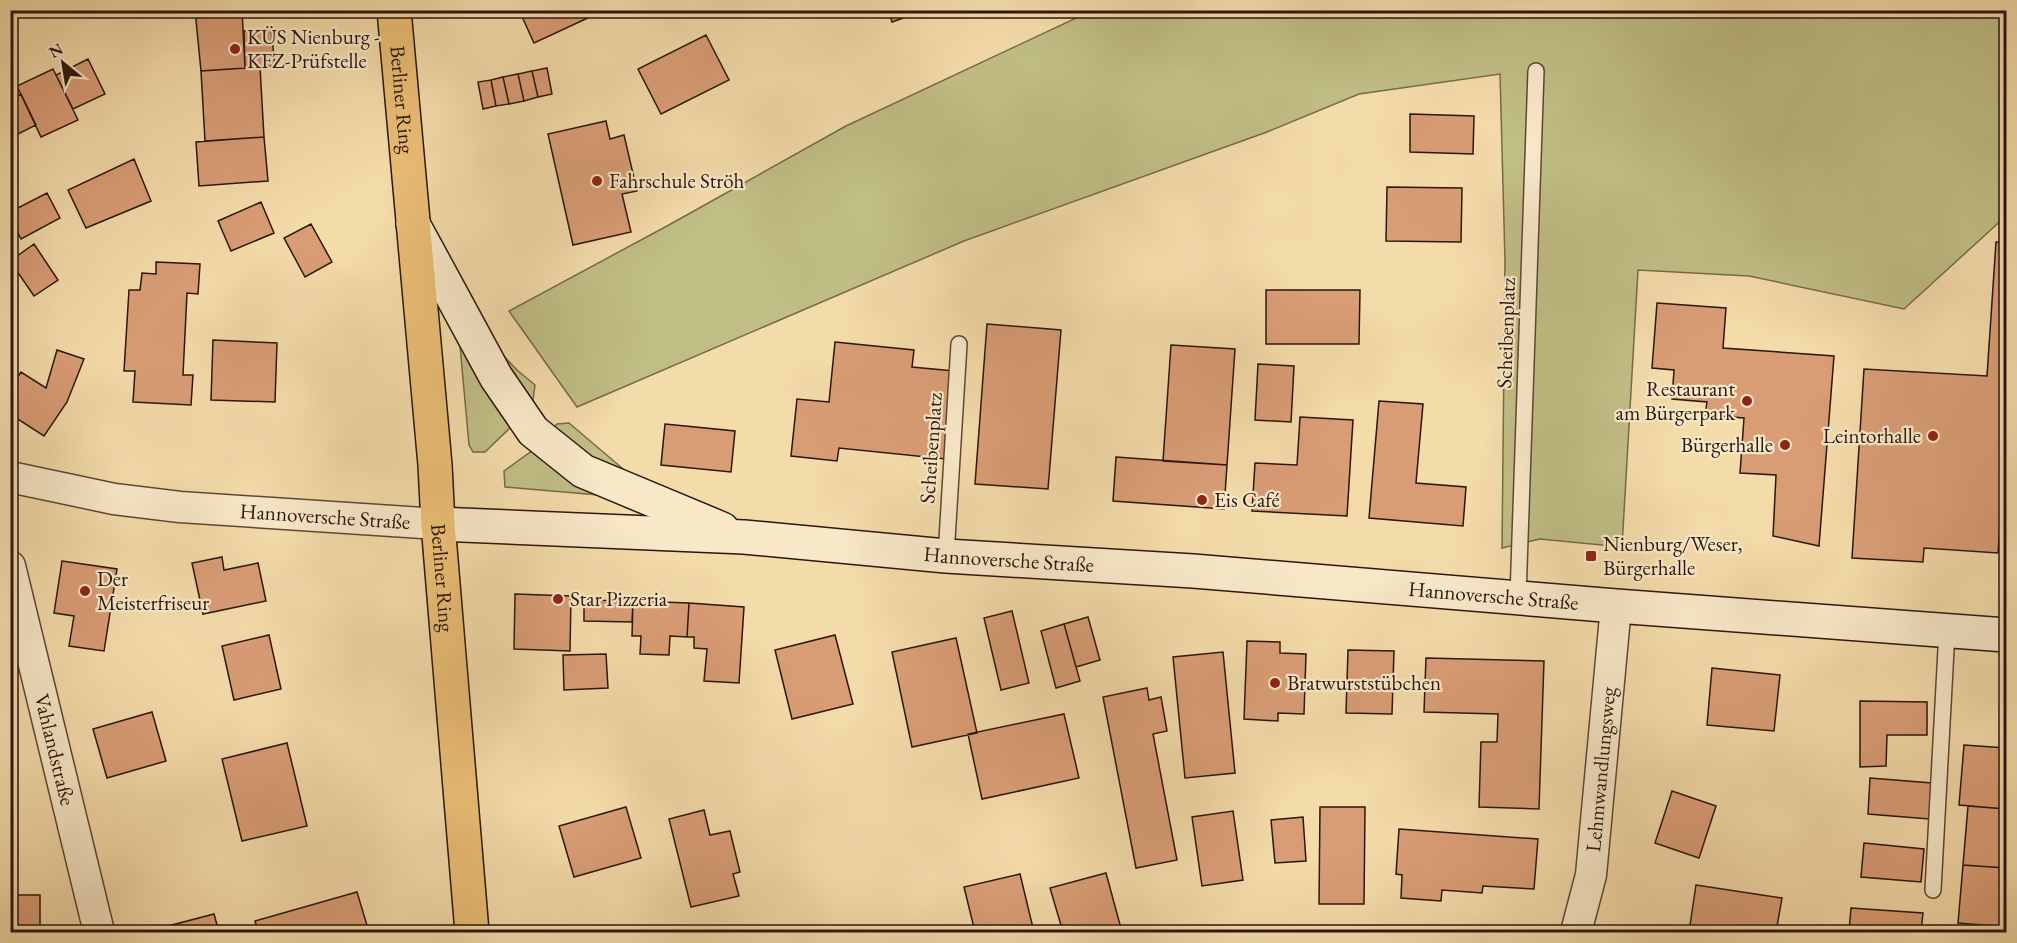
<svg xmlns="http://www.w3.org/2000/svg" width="2017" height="943" viewBox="0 0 2017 943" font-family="'EB Garamond',serif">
<rect width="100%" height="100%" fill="#f4dbaa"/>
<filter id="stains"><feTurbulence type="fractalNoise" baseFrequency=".00333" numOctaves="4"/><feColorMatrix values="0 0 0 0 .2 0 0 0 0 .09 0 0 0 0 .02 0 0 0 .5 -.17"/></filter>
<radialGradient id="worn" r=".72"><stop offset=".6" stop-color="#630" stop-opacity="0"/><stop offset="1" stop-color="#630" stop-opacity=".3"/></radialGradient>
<path fill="#c0be85" stroke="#766a49" stroke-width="1.5" d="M1091 11H2006V216L1904 309 1749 276 1638 270 1622 547 1540 539 1502 548 1505 261 1500 74 1359 94 1267 132 964 241 577 407 509 311 667 226 846 126Z
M465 344C473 378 491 400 513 425L485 452H473L469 445 460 346Z
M495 347 517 370 535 385 532 408Z
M569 423 635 479 585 456 552 429 557 424Z
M536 448 599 495 505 487 504 471Z"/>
<path fill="#d99d76" stroke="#2b160d" stroke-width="1.5" d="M195 10H242L245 68 201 71Z
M519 10H605L534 43Z
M888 10H926L892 22Z
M271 29 275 66 245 68 244 31Z
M706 35 729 80 661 114 638 69Z
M88 59 105 94 73 109 56 75Z
M260 67 264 137 205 141 201 71Z
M547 68 552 94 538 97 532 71Z
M53 69 78 120 41 137 17 86Z
M532 71 538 97 524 101 518 74Z
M518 74 524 101 509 104 503 77Z
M503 77 509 104 496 106 491 80Z
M491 80 496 106 483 109 478 82Z
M21 94 36 125 10 138V99Z
M1410 114 1474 116 1473 154 1410 152Z
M606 121 610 139 624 135 637 191 622 194 631 232 573 245 548 134Z
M264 137 268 181 199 186 196 142Z
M134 159 151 201 86 228 68 190Z
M1387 187 1462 188 1461 242 1386 241Z
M47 193 60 218 21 239 10 218V212Z
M261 202 274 233 231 251 218 221Z
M311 224 332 262 305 277 284 238Z
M1996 242H2006V495H2002L1998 553 1924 548 1923 562 1852 558 1864 369 1987 376Z
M34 244 58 280 34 296 10 261Z
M156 262 200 264 198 294 187 293 183 375H193L191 405 133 402 135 371H124L129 290H140L142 273 156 274Z
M1266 290H1360L1359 344H1266Z
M1657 303 1726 308 1723 348 1834 356 1819 546 1773 536 1776 475 1740 473 1744 418 1705 415 1707 402 1672 399 1674 370 1652 368Z
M987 324 1061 330 1048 489 975 484Z
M213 340 277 343 275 402 211 400Z
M835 342 914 350 912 367 954 371 946 459 839 448 837 461 791 456 797 399 829 402Z
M1171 345 1235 349 1227 465 1163 461Z
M57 350 84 359 67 402 44 436 10 414V388L21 372 46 388Z
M1258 364 1294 366 1291 422 1255 420Z
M1379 401 1423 404 1416 483 1466 487 1463 526 1369 518Z
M1300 417 1353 420 1347 516 1252 511 1255 463 1297 465Z
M665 424 735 431 731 472 661 465Z
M1116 457 1227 465 1224 509 1113 501Z
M222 557 224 570 258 563 266 601 203 614 192 563Z
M62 561 117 569 104 651 69 646 74 616 54 613Z
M515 594 571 596 570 651 514 649Z
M584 600 633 601 632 622 584 621Z
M633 601 689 603 687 637 670 636 669 655 640 654 641 636H632Z
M689 603 744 607 739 683 704 681 707 649 694 648V637H687Z
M1012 611 1029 683 1001 690 984 618Z
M1088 617 1100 660 1076 667 1064 624Z
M1064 624 1080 681 1056 688 1041 631Z
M269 635 281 689 234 700 222 646Z
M835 635 853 704 792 719 775 650Z
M956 638 977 733 912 747 892 652Z
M1247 641 1280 642V653L1306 654 1304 714 1278 713V721L1244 719Z
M1348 650 1394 651 1392 714 1346 713Z
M1223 652 1235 773 1185 778 1173 657Z
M606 654 608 688 564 690 563 655Z
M1426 658 1544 661 1539 809 1479 807 1481 742H1497L1498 714 1424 712Z
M1712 668 1780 675 1774 731 1707 725Z
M1147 688 1149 700 1161 697 1167 731 1153 734 1177 860 1136 868 1103 697Z
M1860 701 1927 702V735H1887L1886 766 1860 767Z
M152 712 166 761 107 778 93 729Z
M1064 714 1079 778 982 799 968 734Z
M287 743 307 826 242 841 222 759Z
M1964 745 2006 748V809L1959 805Z
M1870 778 1932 783 1929 819 1868 814Z
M1672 791 1716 806 1699 858 1655 843Z
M1968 806 2006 809V868L1963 865Z
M626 807 641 858 574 877 559 826Z
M1320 807H1365L1364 904H1319Z
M704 810 710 835 730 831 740 872 733 874 739 896 691 907 669 819Z
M1233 811 1243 880 1202 886 1192 817Z
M1303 817 1306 861 1275 863 1271 820Z
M1399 829 1538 839 1534 889 1483 886 1482 893 1442 890 1441 901 1401 898 1402 875 1396 874Z
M1864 843 1924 849 1921 882 1861 877Z
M1963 865 2006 868V927L1958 923Z
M1106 873 1122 932H1063L1050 888Z
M1020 874 1034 932H975L964 887Z
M1696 885 1782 898 1776 932H1689Z
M357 892 369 932H258L255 921Z
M10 895H40V932H10Z
M1851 908 1923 913 1921 932H1849Z
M214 914 219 932H150L149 931Z"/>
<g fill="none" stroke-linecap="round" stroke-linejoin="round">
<defs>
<path id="lane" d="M946 556 959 344
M1518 597 1536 71
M1933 890 1947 631"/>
<g id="street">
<path id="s1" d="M10 477 114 499 180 507 438 524"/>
<path id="s2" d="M10 566 99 932"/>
<path id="s3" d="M1576 932 1591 875 1616 606"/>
</g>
<g id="secondary">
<path d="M413 224 496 377 533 431 583 471 722 529"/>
<path id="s4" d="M438 524 744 537 946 556 1193 571 1616 606 2006 635"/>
</g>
<g id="primary">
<path id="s5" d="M394 10 435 465 438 524 472 932"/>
</g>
</defs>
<use href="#lane" stroke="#5d4734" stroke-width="18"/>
<use href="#street" stroke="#5d4734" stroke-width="33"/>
<use href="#secondary" stroke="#2b160d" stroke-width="36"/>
<use href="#primary" stroke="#2b160d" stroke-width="36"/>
<use href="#lane" stroke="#f8e8c8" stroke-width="15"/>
<use href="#street" stroke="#f8e8c8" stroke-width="30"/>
<use href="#secondary" stroke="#f8e8c8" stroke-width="33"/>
<use href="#primary" stroke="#eabe75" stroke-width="33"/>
</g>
<g fill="#8f2418" stroke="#f8e8c8" stroke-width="2">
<circle cx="235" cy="49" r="6"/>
<circle cx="597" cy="181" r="6"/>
<circle cx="1747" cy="401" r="6"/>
<circle cx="1933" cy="436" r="6"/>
<circle cx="1785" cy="445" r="6"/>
<circle cx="1202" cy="500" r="6"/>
<rect x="1585" y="550" width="12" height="12" rx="3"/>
<circle cx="85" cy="591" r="6"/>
<circle cx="558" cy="599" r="6"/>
<circle cx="1275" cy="683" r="6"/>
</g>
<g text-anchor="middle" stroke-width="4.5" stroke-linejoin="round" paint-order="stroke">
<g font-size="21" fill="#2b160d" stroke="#f8e8c8" text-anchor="start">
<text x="247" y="44">KÜS Nienburg -<tspan x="247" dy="24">KFZ-Prüfstelle</tspan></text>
<text x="609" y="188">Fahrschule Ströh</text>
<text x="1735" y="396" text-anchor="end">Restaurant<tspan x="1735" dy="24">am Bürgerpark</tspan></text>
<text x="1921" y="443" text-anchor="end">Leintorhalle</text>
<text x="1773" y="452" text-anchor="end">Bürgerhalle</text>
<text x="1214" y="507">Eis Café</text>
<text x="1603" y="551">Nienburg/Weser,<tspan x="1603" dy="24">Bürgerhalle</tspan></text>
<text x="97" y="586">Der<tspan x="97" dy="24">Meisterfriseur</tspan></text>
<text x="570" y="606">Star Pizzeria</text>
<text x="1287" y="690">Bratwurststübchen</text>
</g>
<g font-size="21" fill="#2b160d" stroke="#f8e8c8">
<text dy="7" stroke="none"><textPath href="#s5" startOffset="90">Berliner Ring</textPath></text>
<text transform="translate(1506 333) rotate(-88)" y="7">Scheibenplatz</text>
<text transform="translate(931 448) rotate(-86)" y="7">Scheibenplatz</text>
<text dy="7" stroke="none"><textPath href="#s1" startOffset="318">Hannoversche Straße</textPath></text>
<text dy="7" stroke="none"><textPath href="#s4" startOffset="572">Hannoversche Straße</textPath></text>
<text dy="7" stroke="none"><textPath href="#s5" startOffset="570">Berliner Ring</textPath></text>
<text dy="7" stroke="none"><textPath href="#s4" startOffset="1058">Hannoversche Straße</textPath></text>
<text dy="7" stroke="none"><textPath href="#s2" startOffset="189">Vahlandstraße</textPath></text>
<text dy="7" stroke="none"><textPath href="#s3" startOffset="165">Lehmwandlungsweg</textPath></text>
</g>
</g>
<rect width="2017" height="943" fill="none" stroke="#f4dbaa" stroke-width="36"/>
<rect x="12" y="12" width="1993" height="919" fill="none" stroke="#2b160d" stroke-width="3"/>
<rect x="18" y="18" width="1981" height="907" fill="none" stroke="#2b160d" stroke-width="1.5"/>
<g transform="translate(63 63) rotate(330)" stroke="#f8e8c8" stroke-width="4.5" paint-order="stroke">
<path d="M0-4.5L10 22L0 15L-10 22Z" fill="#2b160d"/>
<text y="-9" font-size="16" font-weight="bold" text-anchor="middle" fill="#2b160d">N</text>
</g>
<rect width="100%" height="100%" filter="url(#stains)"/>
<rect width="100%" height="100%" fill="url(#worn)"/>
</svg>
